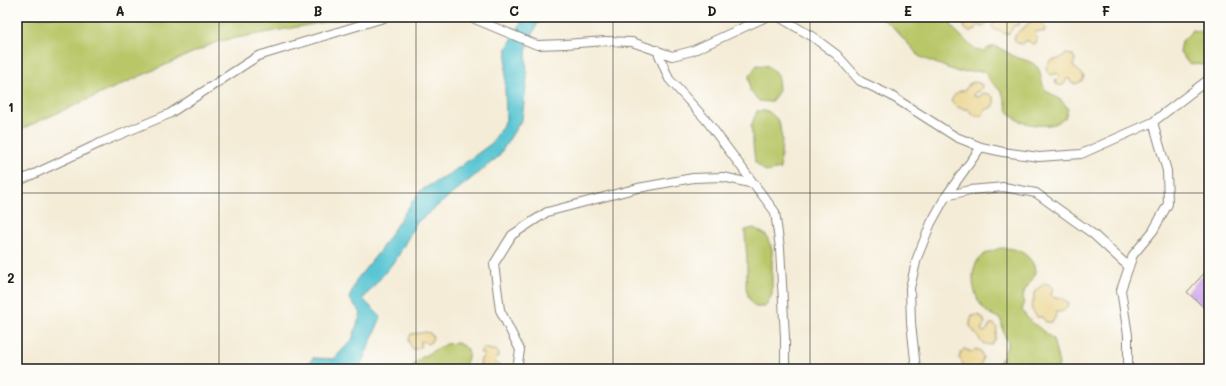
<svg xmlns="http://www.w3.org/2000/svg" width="1226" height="386" viewBox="0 0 1226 386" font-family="Mali,sans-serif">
<rect width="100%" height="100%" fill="#fdfcf7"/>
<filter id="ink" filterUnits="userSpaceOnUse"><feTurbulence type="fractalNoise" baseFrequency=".025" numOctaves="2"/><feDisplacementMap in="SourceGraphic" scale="8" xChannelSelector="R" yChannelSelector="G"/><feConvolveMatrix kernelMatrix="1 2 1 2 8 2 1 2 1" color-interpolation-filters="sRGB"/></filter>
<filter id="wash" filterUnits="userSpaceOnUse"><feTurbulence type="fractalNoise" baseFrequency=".012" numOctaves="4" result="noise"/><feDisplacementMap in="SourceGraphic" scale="16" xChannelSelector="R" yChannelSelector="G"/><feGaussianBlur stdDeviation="0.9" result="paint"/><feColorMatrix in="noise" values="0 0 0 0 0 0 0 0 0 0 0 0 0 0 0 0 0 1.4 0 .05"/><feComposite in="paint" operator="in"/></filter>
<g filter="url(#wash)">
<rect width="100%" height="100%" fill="#f4ecd7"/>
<path fill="#b9c769" stroke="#6a7242" d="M17 17H353L219 41 17 131Z
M880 17H950L952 27 974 49 985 51 986 49 994 46C1001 48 1007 52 1013 56 1022 60 1032 60 1038 68 1042 74 1041 84 1045 89 1054 98 1061 97 1068 109L1065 118C1061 120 1058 123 1054 124 1041 128 1015 124 1008 111 1006 105 1005 98 1002 93 996 85 988 81 985 71L958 72 920 57 892 26Z
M1193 30 1207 33 1209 35V59L1203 65 1188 63 1180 52 1182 41Z
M757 65 768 66 778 75 779 91 771 102 759 101 750 91 749 76Z
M757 111H768L779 121 782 139 780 169 766 172 755 162 751 126Z
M754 228 766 235 772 249V295L765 307H755C741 290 748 281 747 262 747 251 745 242 745 230Z
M1000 248C1006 248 1013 248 1019 251 1027 254 1035 263 1035 272 1034 280 1027 285 1024 292 1022 298 1025 305 1022 310L1028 319 1053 339 1059 364 1058 369H994L1003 357 1008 343 1003 331 1001 319C997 317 991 315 987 312 974 301 968 275 978 260 983 253 993 251 1000 248Z
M458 343 468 349C469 358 468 363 460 369H412L413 365 422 357 446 344Z"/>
<path fill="#eeda9e" stroke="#857b5d" d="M965 17H990C989 23 987 25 982 27L978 25 975 30 970 32C960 27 966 25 965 17Z
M1001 17H1015L1020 21 1019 25 1013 26 1011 31 1008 34 1003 33 1000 30H995L992 26 994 21Z
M1032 20C1038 20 1043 22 1045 28L1044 32 1037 31 1035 34 1037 39 1036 43 1032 44 1029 41H1024L1022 44 1017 43 1014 38C1019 29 1025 28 1032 20Z
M1066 54 1073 55 1075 60 1073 65C1076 71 1081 71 1084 77L1082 81 1075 84 1071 83 1070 79H1066L1065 83 1061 86 1056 84 1055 80 1059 76 1057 73 1052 75 1047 72 1046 67 1050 61 1059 59Z
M974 82 980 83 982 86 980 91 974 93V96L978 97 984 93 989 94 994 98V103L992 107 985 110C980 120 974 117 968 109 960 109 956 107 951 101 955 94 957 91 965 90L969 84Z
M1045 283 1050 285 1053 289 1051 295 1054 298C1061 297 1064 298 1068 304 1066 310 1063 312 1056 312L1055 318 1052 322H1046L1042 317H1037L1031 308 1034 299V293C1037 288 1041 287 1045 283Z
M978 315 983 318 985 323 981 330 983 332 987 330 990 324H994L997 328 995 340 991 345C978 344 982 340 976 334 970 326 968 327 972 316Z
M426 332 430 333 433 337 431 342 427 344 423 341 420 342 421 346 418 349H413C408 343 408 340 411 334L421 333Z
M483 348 497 351 499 354 498 357 494 361 499 365 500 369H477L480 367 481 359 484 355 480 352Z
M964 349 972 352 976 349 981 351 983 357 980 369H966C964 367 962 361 959 358L961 352Z"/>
<path fill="#5ac6d3" stroke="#3b7178" d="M526 17H546L537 24 526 51 527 78 522 119 498 157 416 223 397 258 363 299 381 317 359 369H305L313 358 334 359 352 340 361 313 349 298 357 279 379 252 401 218 420 191 454 171 492 143 506 120 505 86 507 48 523 19Z"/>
<g id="blocks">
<path fill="#cda5ea" d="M1209 268V312L1187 292Z"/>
</g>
</g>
<g filter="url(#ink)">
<use href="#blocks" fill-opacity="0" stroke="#88847a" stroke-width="1"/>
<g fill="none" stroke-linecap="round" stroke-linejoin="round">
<defs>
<path id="service" d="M470 17 537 45 565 44 605 41 632 42 672 56 692 51 766 17
M779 17 813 37 837 55 860 81 890 95 956 137 981 147 1003 152 1039 157 1081 154 1153 122 1209 79
M657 50 669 79 707 121 754 184
M17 182 100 143 169 114 258 56 387 17
M946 196 981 147
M517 369 520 350 500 310 494 264 512 235 547 212 638 188 693 178 723 177 754 184 775 212 780 248 785 337V369
M916 369 911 323 910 288 917 258 931 223 946 196 970 190 1004 187 1036 193 1093 234 1129 267
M1128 369V335L1121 290 1133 255 1153 231 1168 204 1167 171 1153 122"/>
</defs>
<use href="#service" stroke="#88847a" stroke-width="10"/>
<use href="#service" stroke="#fff" stroke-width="8"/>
</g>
</g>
<path fill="none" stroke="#1c1c1c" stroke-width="1" stroke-opacity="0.55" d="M219 17V369M416 17V369M613 17V369M810 17V369M1007 17V369M17 193H1209"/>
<rect width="1226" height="386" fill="none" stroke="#fdfcf7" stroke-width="44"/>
<rect x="22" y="22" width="1182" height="342" fill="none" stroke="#1c1c1c" stroke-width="1.5"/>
<g font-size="13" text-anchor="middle" font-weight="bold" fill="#1c1c1c">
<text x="120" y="16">A</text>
<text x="318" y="16">B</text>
<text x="514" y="16">C</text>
<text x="712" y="16">D</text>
<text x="908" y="16">E</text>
<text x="1106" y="16">F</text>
<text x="11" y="112">1</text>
<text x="11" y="283">2</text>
</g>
</svg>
